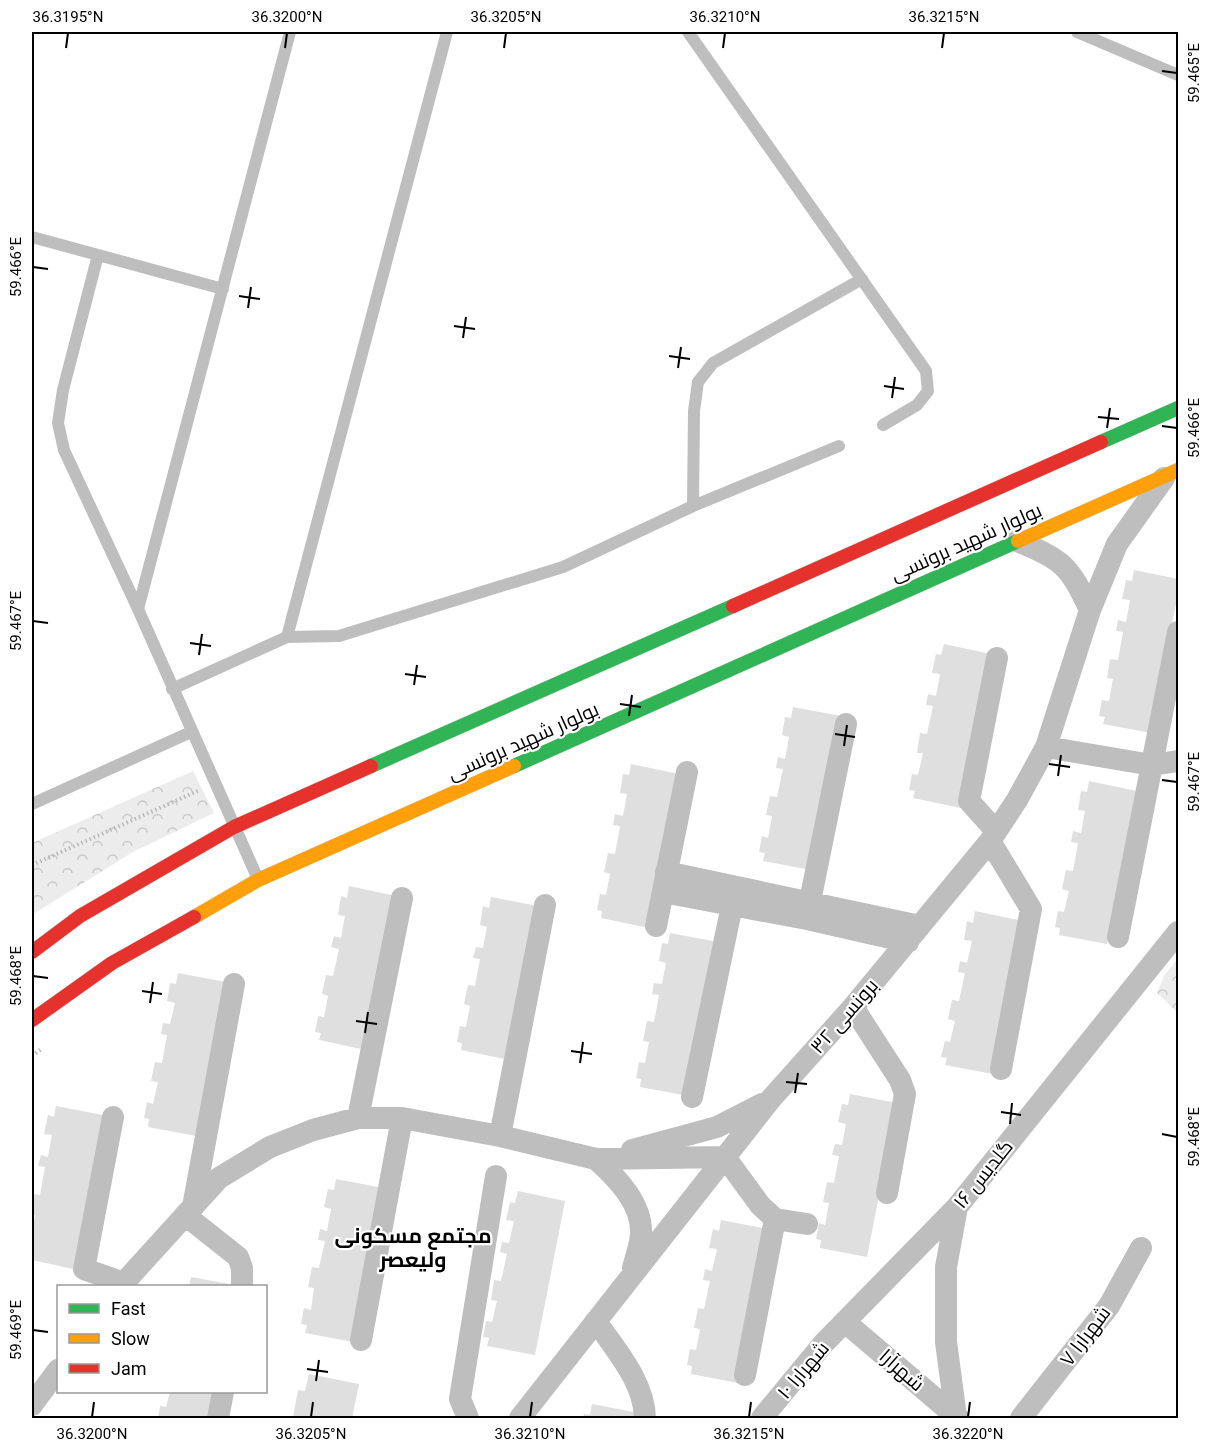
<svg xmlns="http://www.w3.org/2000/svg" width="1210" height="1450" viewBox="0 0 1210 1450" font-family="Roboto,Cairo,sans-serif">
<defs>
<pattern id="park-crowns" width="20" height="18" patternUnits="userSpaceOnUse" patternTransform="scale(1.5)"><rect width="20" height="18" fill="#ececec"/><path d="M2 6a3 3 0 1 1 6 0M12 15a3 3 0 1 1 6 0" fill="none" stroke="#c9c9c9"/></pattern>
</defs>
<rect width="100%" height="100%" fill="#fff"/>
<path fill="url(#park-crowns)" d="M193 771 214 813 133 852 32 915V843Z
M1178 958V1013L1157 993 1164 976Z"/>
<path fill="#dfdfdf" d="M1134 570 1178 579V593L1151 733 1103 724 1105 717 1099 716 1102 700 1109 701 1113 679 1107 678 1110 659 1118 660 1123 632 1116 631 1118 620 1126 622 1130 600 1122 599 1126 580 1132 581Z
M944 644 991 654 961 808 913 798 915 791 909 790 912 774 918 775 923 753H917L920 733 927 734 933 706 926 705 928 694 936 696 940 674 932 673 936 654 941 655Z
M793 707 841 716 811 870 763 861 765 853 759 852 762 836 768 838 772 816 766 815 770 796 777 797 783 769 776 768 778 757 785 759 789 737 782 735 785 717 791 718Z
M631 764 679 774 649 928 601 918 602 911 597 910 600 894 606 895 610 874 604 872 608 853 615 854 620 826 613 825 615 814 623 816 627 794 620 793 623 774 629 775Z
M1089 781 1137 791 1107 944 1059 935 1060 928 1055 927 1058 911 1064 912 1069 891 1062 889 1066 870 1073 871 1078 843 1071 842 1073 831 1081 833 1085 811 1078 810 1081 791 1087 792Z
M349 886 396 896 366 1050 319 1040 321 1033 315 1032 318 1016 324 1017 328 996 322 994 326 975 333 976 339 949 331 947 334 936 341 938 345 916 338 915 341 896 347 898Z
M491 897 538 906 509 1060 461 1050 462 1043 457 1042 460 1026 466 1027 470 1006 464 1004 468 985 475 986 480 959 473 958 476 947 483 948 487 927 480 925 483 906 489 908Z
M975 911 1023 921 993 1074 945 1065 947 1058 941 1057 945 1041 950 1042 955 1021 948 1019 952 1000 959 1001 965 973 958 972 960 961 967 963 972 941 964 940 967 921 973 923Z
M670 933 718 942 688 1096 640 1087 641 1079 636 1078 639 1062 645 1063 649 1042 643 1041 647 1021 654 1022 659 995 652 994 654 983 662 984 666 963 659 961 662 943 668 944Z
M178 973 226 982 196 1136 148 1127 149 1119 144 1118 147 1102 153 1104 158 1082 151 1081 155 1062 162 1063 167 1035 161 1034 163 1023 170 1024 175 1003 167 1001 170 983 176 984Z
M850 1094 897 1103 867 1257 820 1248 821 1240 816 1239 819 1223 825 1225 829 1203 823 1202 827 1182 834 1183 839 1156 832 1155 835 1144 842 1145 846 1124 838 1122 842 1104 848 1105Z
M56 1106 103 1115 73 1269 32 1260V1233L35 1215 32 1214V1201L33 1194 40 1195 45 1167 38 1166 41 1155 48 1157 52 1135 44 1134 48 1115 54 1117Z
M336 1179 383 1188 353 1342 305 1333 307 1325 301 1324 304 1308 311 1310 314 1288 308 1287 312 1267 319 1268 325 1241 318 1240 320 1229 327 1231 331 1209 324 1207 328 1189 334 1190Z
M518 1191 565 1201 535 1355 487 1346 489 1338 483 1337 486 1321 492 1322 497 1301 491 1300 494 1280 501 1281 507 1254 500 1252 502 1242 509 1243 514 1221 506 1220 510 1202 515 1203Z
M721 1220 768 1229 738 1383 691 1374 692 1366 687 1365 690 1349 696 1350 700 1329 694 1328 698 1308 704 1309 710 1281 703 1280 705 1269 712 1271 717 1249 709 1248 713 1229 719 1231Z
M191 1277 235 1285V1286H189Z
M309 1374 359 1384 352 1418 293 1417 298 1390 305 1391Z
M170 1392H218L213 1418H158L160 1406 166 1407Z
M592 1404 639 1413 638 1418H583L584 1414 590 1415Z"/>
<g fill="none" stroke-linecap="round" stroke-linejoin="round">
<defs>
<path id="fast" d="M1101 442 1178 408
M371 766 733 606
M514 766 1018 541"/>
<path id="slow" d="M1018 541 1178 470
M194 917 258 880 514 766"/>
<path id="jam" d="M733 606 1101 442
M32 952 80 916 234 827 371 766
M32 1020 112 963 194 917"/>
</defs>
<use href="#fast" stroke="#dbdbdb" stroke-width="15"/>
<use href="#slow" stroke="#dbdbdb" stroke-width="15"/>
<use href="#jam" stroke="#dbdbdb" stroke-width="15"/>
<path stroke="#b9b9b9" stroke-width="4" stroke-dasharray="1.5 3" stroke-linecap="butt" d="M32 865 200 790
M32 1056 43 1048"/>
<path stroke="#bebebe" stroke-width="12" d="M688 32 926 371 928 391 917 405 883 425
M1077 32 1178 75
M32 237 223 289
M98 255 63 390 58 423 64 450 138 609
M693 506 694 411 698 382 713 363 862 279
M287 637 339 636 563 567 693 506 839 446
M172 689 287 637 447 32
M32 804 191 732
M258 879 138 609 290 32"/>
<path stroke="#bebebe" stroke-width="22" d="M1017 541C1063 560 1069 565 1090 610
M1046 747 1152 765 1178 761
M996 831 969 801 997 658
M990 841 1031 909 1001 1069
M666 872 920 926
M663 892 807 919 908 942
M807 916 846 724
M656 926 687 772
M1118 937 1178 632
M853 1007 900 1080 905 1094 887 1193
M692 1097 735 891
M113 1117 84 1269 124 1283
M358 1118 402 898
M500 1136 545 905
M632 1150 717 1127 762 1104
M596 1159C617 1178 643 1204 641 1235 640 1245 636 1257 633 1268
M193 1207 234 984
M185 1215 238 1257 242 1268V1286
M121 1286 219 1178 270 1147 313 1130 358 1118H402L500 1136 596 1159 725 1157 760 1205 775 1219 807 1224
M596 1321C616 1351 644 1381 645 1418
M845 1322 958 1418
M361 1340 402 1118
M745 1375 775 1219
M32 1405 58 1370
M956 1417 946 1342V1267L957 1207
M218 1418 223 1392
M468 1418 460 1399 496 1176
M520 1418 770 1100 853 1007 990 841 1017 800 1046 747 1090 610 1117 544 1164 478
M762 1418 824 1343 957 1207 1178 932
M1021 1418 1109 1306 1141 1248"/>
<use href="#fast" stroke="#30b455" stroke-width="14"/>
<use href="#slow" stroke="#ff9f0a" stroke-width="14"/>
<use href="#jam" stroke="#e5322d" stroke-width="14"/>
</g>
<path fill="none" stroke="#000" stroke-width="2" d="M66 48 68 33M285 48 287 33M504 48 506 33M723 48 725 33M942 48 944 33M1162 71 1177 73M33 267 48 269M239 296 260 299M248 308 251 287M454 326 475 329M463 338 466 317M669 356 690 359M678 368 681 347M884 386 904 389M892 398 895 377M1098 417 1119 419M1162 426 1177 428M1107 428 1110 408M33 621 48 623M190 643 211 646M199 655 202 634M405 674 426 677M414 685 417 665M620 704 641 707M629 716 632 695M835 734 855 737M844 746 847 725M1049 764 1070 767M1058 776 1061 755M1162 780 1177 782M33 976 48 978M142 991 162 994M150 1003 153 982M356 1021 377 1024M365 1033 368 1012M571 1051 592 1054M580 1063 583 1042M786 1082 807 1084M795 1093 798 1073M1001 1112 1021 1115M1010 1124 1012 1103M1162 1134 1177 1137M33 1330 48 1332M307 1369 328 1372M316 1381 319 1360M92 1417 94 1402M311 1417 313 1402M530 1417 532 1402M749 1417 751 1402M968 1417 970 1402"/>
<g text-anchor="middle" stroke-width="4.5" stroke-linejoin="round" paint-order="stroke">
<g font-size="20" fill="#000" stroke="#fff">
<text transform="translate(966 542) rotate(-24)" y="7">بولوار شهید برونسی</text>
<text transform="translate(523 741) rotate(-24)" y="7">بولوار شهید برونسی</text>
<text transform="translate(844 1016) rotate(-49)" y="7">برونسی ۳۲</text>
<text transform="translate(983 1174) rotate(-51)" y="7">گلدیس ۱۶</text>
<text transform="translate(1085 1336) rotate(-53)" y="7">شهرارا ۷</text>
<text transform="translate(803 1370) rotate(-50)" y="7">شهرارا ۱۰</text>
<text transform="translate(902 1370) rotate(41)" y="7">شهرآرا</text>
</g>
<g font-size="21" font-weight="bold" fill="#000" stroke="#fff">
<text x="413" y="1243">مجتمع مسکونی<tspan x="413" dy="24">ولیعصر</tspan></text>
</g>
</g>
<rect width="1210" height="1450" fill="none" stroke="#ffffff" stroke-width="66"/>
<rect x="57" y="1285" width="210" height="108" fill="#ffffff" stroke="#999999" stroke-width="1.5"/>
<rect x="69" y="1304" width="30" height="9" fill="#30b455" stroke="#999999" stroke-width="1.5"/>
<text x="111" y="1315" font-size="18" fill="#000000">Fast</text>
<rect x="69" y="1334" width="30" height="9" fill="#ff9f0a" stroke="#999999" stroke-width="1.5"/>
<text x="111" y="1345" font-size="18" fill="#000000">Slow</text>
<rect x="69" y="1364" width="30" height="9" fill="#e5322d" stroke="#999999" stroke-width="1.5"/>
<text x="111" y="1375" font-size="18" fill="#000000">Jam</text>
<rect x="33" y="33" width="1144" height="1384" fill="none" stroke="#000" stroke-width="2"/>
<g font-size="15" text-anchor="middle" fill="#000">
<text x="68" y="22">36.3195°N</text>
<text x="287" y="22">36.3200°N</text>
<text x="506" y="22">36.3205°N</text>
<text x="725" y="22">36.3210°N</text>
<text x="944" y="22">36.3215°N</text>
<text transform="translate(1194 73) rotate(-90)" y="5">59.465°E</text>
<text transform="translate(16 267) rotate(-90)" y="5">59.466°E</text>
<text transform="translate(1194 428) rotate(-90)" y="5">59.466°E</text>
<text transform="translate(16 621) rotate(-90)" y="5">59.467°E</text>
<text transform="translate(1194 782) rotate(-90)" y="5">59.467°E</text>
<text transform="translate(16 976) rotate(-90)" y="5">59.468°E</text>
<text transform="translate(1194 1137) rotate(-90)" y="5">59.468°E</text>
<text transform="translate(16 1330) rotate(-90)" y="5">59.469°E</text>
<text x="92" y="1439">36.3200°N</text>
<text x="311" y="1439">36.3205°N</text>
<text x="530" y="1439">36.3210°N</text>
<text x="749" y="1439">36.3215°N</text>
<text x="968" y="1439">36.3220°N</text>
</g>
</svg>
